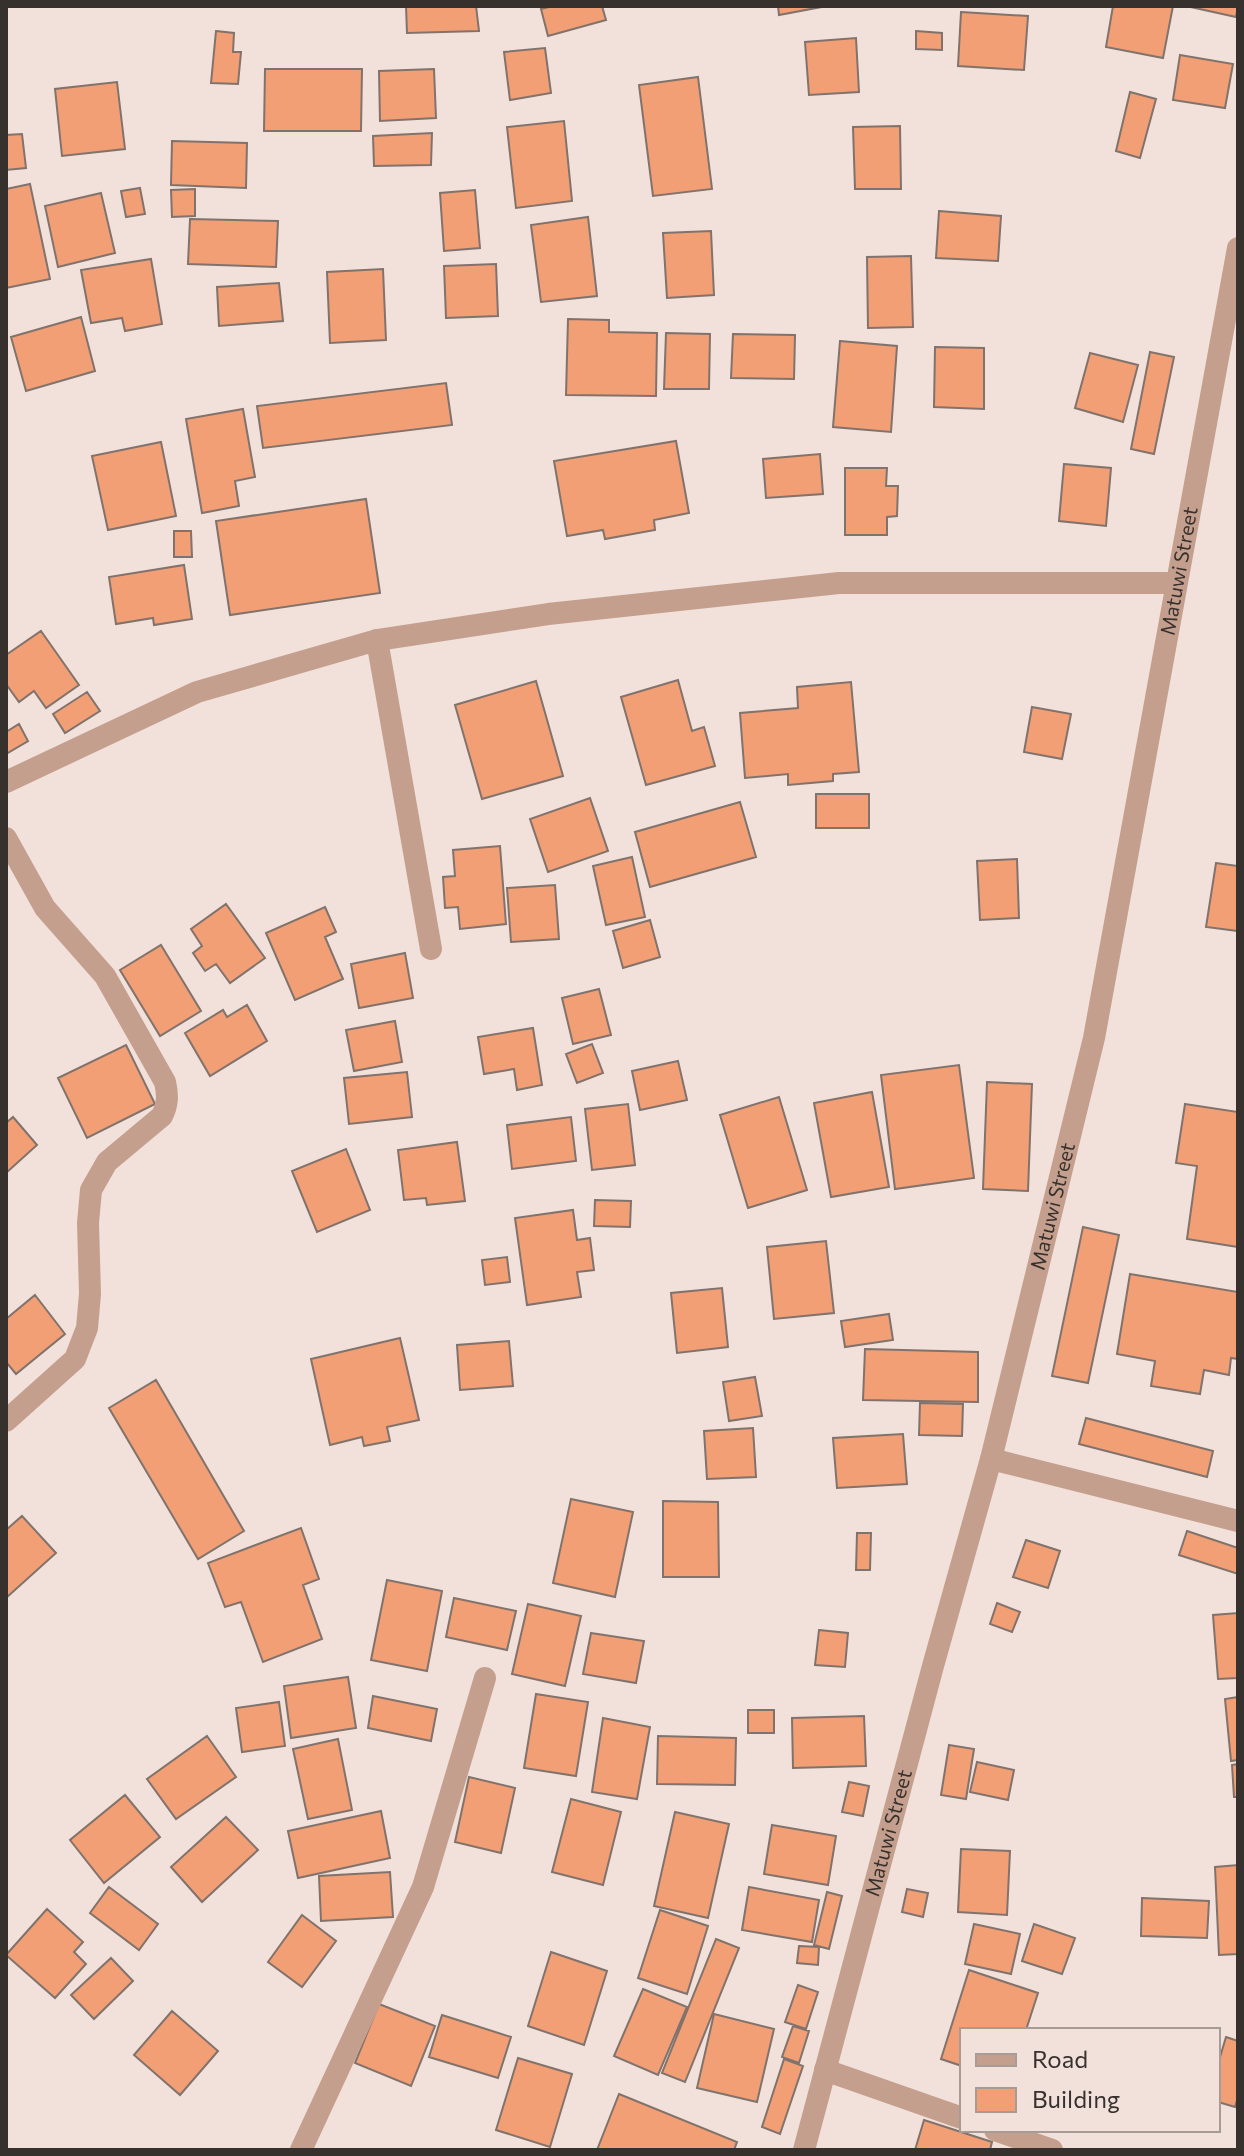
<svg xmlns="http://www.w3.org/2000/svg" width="1244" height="2156" viewBox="0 0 1244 2156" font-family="Commissioner,sans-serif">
<rect width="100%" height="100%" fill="#f1e1da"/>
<path fill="#f29f76" stroke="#81736c" stroke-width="2" d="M406 6H476L479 31 407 33Z
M553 6H602L606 20 548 36 541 9Z
M778 6H827L779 15Z
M1113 6H1173L1163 58 1106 47Z
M1186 6H1238L1236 17Z
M961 12 1028 16 1024 70 958 66Z
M216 31 234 33 233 52H241L238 84 211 83Z
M916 31 942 33V50L916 49Z
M856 38 859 92 809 95 805 42Z
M545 48 551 93 510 100 504 52Z
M1180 55 1233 64 1225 108 1173 100Z
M265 69H362L361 131H264Z
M434 69 436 118 380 121 379 71Z
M698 77 712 189 653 196 639 85Z
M117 82 125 149 62 156 55 89Z
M1130 92 1156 99 1140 158 1116 151Z
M564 121 572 201 516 208 507 127Z
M900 126 901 189H855L853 127Z
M432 133 431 165 374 166 373 136Z
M22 134 26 168 6 170V135Z
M172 141 247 143 246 188 171 185Z
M30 184 50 279 6 288V189Z
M140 188 145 214 126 217 121 191Z
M195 189V216L172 217 171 190Z
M475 190 480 248 444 251 440 193Z
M101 193 115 253 58 267 45 206Z
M939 211 1001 216 998 261 936 258Z
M588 217 597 296 541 302 531 225Z
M190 219 278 221 276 267 188 264Z
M711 231 714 295 667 298 663 233Z
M911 256 913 327 868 328 867 257Z
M151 259 162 324 125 331 122 318 91 323 81 270Z
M496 264 498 316 446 318 444 266Z
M383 269 386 340 330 343 327 272Z
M279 283 283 321 219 326 217 287Z
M81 317 95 371 26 391 11 337Z
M568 319 609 320V332L657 333 656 396 566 395Z
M666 333 710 334 709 389H664Z
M733 334 795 335 794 379 731 378Z
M840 341 897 346 891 432 833 427Z
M935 347 984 348V409L934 407Z
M1150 352 1174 357 1154 454 1131 449Z
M1090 353 1138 365 1123 422 1075 408Z
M446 383 452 425 263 448 257 406Z
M243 409 255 477 235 481 239 506 202 513 186 419Z
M676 441 689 513 654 520 655 530 605 539 603 530 567 536 554 461Z
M161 442 176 516 108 530 92 456Z
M820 454 823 494 766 498 763 459Z
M1064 464 1111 468 1106 526 1059 521Z
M845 468H887L886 486H898L897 516 887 517V535H845Z
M366 499 380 593 230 615 216 521Z
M174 531H191L192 557H174Z
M184 565 192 619 154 625 153 618 116 624 109 577Z
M41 631 79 685 46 708 34 691 19 702 6 684V655Z
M678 680 692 731 704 727 715 766 646 785 621 697Z
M536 681 563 776 482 799 455 705Z
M851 682 859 772 833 774V781L788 785V774L745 778 740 713 798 708 797 687Z
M87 692 100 711 65 733 53 714Z
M1032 707 1071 714 1062 759 1024 752Z
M19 724 28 741 6 754V732Z
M816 794H869V828H816Z
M590 798 608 851 548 872 530 819Z
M740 802 756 857 650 887 635 832Z
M500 846 506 924 460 929 458 907 445 908 443 877 455 876 453 850Z
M632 857 645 917 606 925 593 866Z
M1017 859 1019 918 980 920 977 861Z
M1216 863 1238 866V931L1206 927Z
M555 885 559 939 511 942 507 888Z
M226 904 265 958 230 983 216 964 205 971 193 953 202 946 191 929Z
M325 907 336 932 325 937 343 979 295 1000 266 933Z
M650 920 660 957 623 968 613 931Z
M161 945 201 1011 160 1036 120 970Z
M405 953 413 998 359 1008 351 964Z
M599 989 611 1035 573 1044 562 998Z
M247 1005 267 1041 210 1076 185 1033 223 1010 227 1017Z
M395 1021 402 1062 354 1071 346 1030Z
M533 1028 542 1085 517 1090 514 1069 484 1074 478 1037Z
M592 1044 603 1073 577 1083 566 1054Z
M126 1045 155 1104 87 1138 58 1078Z
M678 1061 687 1100 640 1110 632 1071Z
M959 1065 974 1178 895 1189 881 1075Z
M407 1072 412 1117 349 1124 344 1078Z
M987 1082 1032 1084 1028 1191 983 1189Z
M872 1092 889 1187 831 1197 814 1103Z
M779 1097 807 1190 748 1208 720 1115Z
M628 1104 635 1165 592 1170 585 1109Z
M1185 1104 1238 1112V1247L1187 1239 1197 1166 1176 1163Z
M13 1117 37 1145 6 1173V1123Z
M571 1117 576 1161 512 1169 507 1125Z
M457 1142 465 1201 427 1205 426 1198 404 1200 398 1150Z
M346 1149 370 1210 317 1232 292 1171Z
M595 1200 631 1201 630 1227 594 1226Z
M573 1210 577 1240 590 1238 594 1270 577 1272 581 1297 527 1305 515 1218Z
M1083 1227 1119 1235 1088 1383 1052 1376Z
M826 1241 834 1313 774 1319 767 1247Z
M507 1257 510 1282 485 1285 482 1260Z
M1130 1274 1238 1292V1359L1231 1358 1229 1375 1204 1370 1200 1394 1151 1386 1155 1361 1117 1354Z
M722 1288 728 1347 677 1353 671 1293Z
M35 1295 65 1334 16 1374 6 1362V1319Z
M889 1314 893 1340 845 1347 841 1321Z
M400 1338 419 1420 387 1427 390 1441 364 1446 362 1437 330 1445 311 1359Z
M509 1341 513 1386 460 1390 457 1345Z
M865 1349 978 1352V1402L863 1400Z
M755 1377 762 1416 729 1421 723 1382Z
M156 1380 244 1531 198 1559 109 1408Z
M920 1403 963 1404 962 1436 919 1435Z
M1086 1418 1213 1451 1207 1477 1079 1444Z
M753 1428 756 1477 707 1479 704 1431Z
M903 1434 907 1484 837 1488 833 1438Z
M571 1499 633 1512 615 1597 553 1583Z
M663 1501 718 1502 719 1577H663Z
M22 1516 56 1553 6 1598V1530Z
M301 1528 319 1579 303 1585 322 1639 263 1662 241 1602 225 1607 208 1563Z
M1187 1531 1238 1548V1574L1179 1555Z
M857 1533H871L870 1570H856Z
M1026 1540 1060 1551 1048 1588 1013 1577Z
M387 1580 442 1591 427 1671 371 1660Z
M454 1598 516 1611 507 1650 446 1637Z
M997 1603 1020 1612 1012 1632 990 1624Z
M528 1604 581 1616 565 1686 512 1674Z
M1238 1613V1678L1218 1679 1213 1615Z
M819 1630 848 1633 845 1667 815 1665Z
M591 1633 644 1641 636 1683 583 1674Z
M348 1677 356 1728 291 1738 284 1686Z
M536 1694 588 1702 576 1776 524 1768Z
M373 1696 437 1709 431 1741 368 1728Z
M1238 1697V1760L1231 1761 1225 1699Z
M279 1702 285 1746 242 1752 236 1708Z
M748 1710H774V1733H748Z
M864 1716 866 1766 793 1768 792 1718Z
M603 1718 650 1727 637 1799 592 1792Z
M207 1736 236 1777 176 1819 147 1779Z
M658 1736 736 1738 735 1785 657 1784Z
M338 1739 352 1810 308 1819 293 1749Z
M949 1745 974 1749 966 1799 941 1795Z
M977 1762 1014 1770 1008 1800 970 1792Z
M1238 1764V1797H1234L1232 1765Z
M469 1777 515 1788 501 1853 455 1842Z
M849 1782 869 1786 863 1816 842 1812Z
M125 1795 160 1837 104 1883 70 1840Z
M571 1799 621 1812 603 1885 552 1872Z
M381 1811 390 1858 298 1878 288 1831Z
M675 1812 729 1824 708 1918 654 1906Z
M226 1817 258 1850 202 1902 171 1867Z
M772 1825 836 1836 828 1885 764 1874Z
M961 1849 1010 1851 1007 1915 958 1912Z
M1238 1865V1954L1219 1955 1215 1867Z
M390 1872 393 1917 321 1921 319 1876Z
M109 1887 158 1924 139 1950 90 1913Z
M749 1887 819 1900 812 1942 742 1930Z
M907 1889 928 1893 923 1917 902 1912Z
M827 1892 842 1896 829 1949 814 1945Z
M1142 1898 1209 1901 1207 1938 1141 1936Z
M47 1909 83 1942 74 1952 86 1964 55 1998 6 1955Z
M660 1910 708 1926 687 1994 638 1978Z
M302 1915 336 1941 302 1987 268 1962Z
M974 1924 1020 1934 1011 1974 965 1964Z
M1034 1924 1075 1938 1062 1974 1022 1961Z
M716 1939 739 1948 685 2082 662 2073Z
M799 1946 819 1947 818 1965 797 1963Z
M551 1952 607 1971 584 2045 528 2026Z
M111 1958 133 1981 94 2019 71 1995Z
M969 1970 1038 1993 1026 2030H962V2066L941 2059Z
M798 1985 818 1992 806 2029 785 2022Z
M643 1989 687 2007 658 2075 614 2056Z
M379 2004 435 2026 411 2086 355 2063Z
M172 2011 218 2051 180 2095 134 2055Z
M714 2014 774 2029 757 2102 697 2088Z
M442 2015 511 2037 498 2078 429 2057Z
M793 2026 809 2031 799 2063 782 2057Z
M1226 2037 1238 2041V2097L1235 2107 1218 2102V2064Z
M518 2058 572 2074 550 2147 496 2130Z
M784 2059 803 2066 780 2134 762 2127Z
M619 2094 737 2142 734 2150H597Z
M924 2120 992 2142 990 2150H915Z"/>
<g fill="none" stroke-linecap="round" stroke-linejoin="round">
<path stroke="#c59f8d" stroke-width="22" d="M825 2070 962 2118
M995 2130 1052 2150"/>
<g stroke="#c59f8d" stroke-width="22">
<path d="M377 640 431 949"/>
<path d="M6 782 197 692 377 640 548 614 839 583H1175"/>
<path d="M6 838 45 908 105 976 165 1082C168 1095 168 1104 162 1116L107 1162 91 1190 88 1223 90 1294 87 1328 75 1359 6 1421"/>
<path d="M991 1459 1238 1521"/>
<path d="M301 2150 423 1887 485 1678"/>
<path id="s1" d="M804 2150 933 1666 991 1459 1094 1038 1238 248"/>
</g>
</g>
<g text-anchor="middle" stroke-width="7" stroke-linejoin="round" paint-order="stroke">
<g font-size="20" fill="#37312e" stroke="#f1e1da">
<text dy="7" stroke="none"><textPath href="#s1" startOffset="1624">Matuwi Street</textPath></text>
<text dy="7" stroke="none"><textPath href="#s1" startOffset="976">Matuwi Street</textPath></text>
<text dy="7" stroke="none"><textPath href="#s1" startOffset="328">Matuwi Street</textPath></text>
</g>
</g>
<rect width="1244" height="2156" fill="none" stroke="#37312e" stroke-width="16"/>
<rect x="960" y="2028" width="260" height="104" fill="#f1e1da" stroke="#a79b95" stroke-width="2"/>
<rect x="976" y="2054" width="40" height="12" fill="#c59f8d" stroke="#a79b95" stroke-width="2"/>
<text x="1032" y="2068" font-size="24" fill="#37312e">Road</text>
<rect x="976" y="2088" width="40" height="24" fill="#f29f76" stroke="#a79b95" stroke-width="2"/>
<text x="1032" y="2108" font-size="24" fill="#37312e">Building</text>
</svg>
